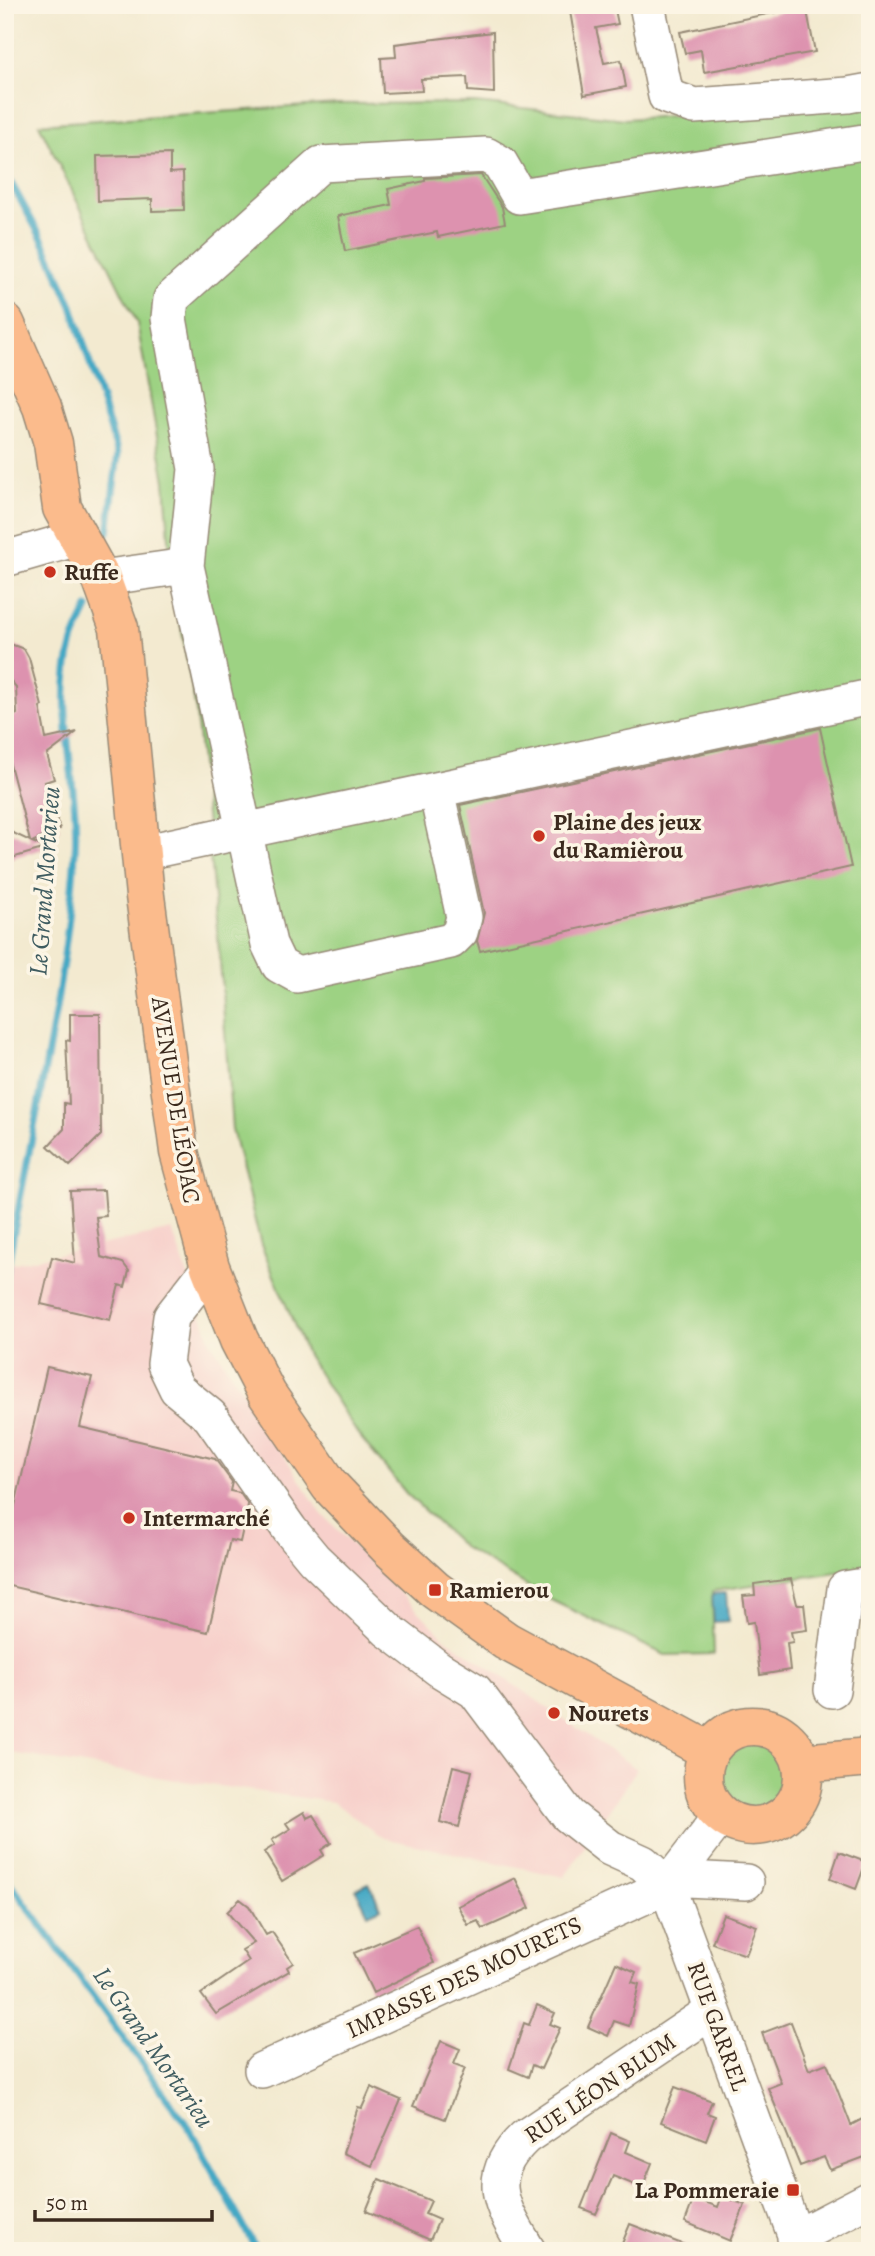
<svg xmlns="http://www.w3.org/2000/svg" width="875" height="2256" viewBox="0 0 875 2256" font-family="Alegreya,serif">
<rect width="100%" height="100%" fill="#fcf5e5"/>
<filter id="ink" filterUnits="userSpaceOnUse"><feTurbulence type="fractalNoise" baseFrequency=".0143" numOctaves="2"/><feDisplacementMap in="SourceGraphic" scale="14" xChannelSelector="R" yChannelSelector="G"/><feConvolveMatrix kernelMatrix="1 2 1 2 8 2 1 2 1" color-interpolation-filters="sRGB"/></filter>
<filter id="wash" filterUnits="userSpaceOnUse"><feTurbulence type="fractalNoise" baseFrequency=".00686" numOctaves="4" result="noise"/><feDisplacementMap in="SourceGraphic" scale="28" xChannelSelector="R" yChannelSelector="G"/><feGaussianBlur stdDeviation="1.57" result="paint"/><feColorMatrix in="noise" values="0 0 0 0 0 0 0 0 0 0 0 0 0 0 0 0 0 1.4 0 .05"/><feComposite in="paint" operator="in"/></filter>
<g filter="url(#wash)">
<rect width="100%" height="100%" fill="#f3ead0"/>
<path fill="#f7d0cb" d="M172 1230 211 1342 321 1513 444 1637 637 1769 564 1877 383 1838 333 1802 176 1780 5 1752V1297L11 1264Z"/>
<path fill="#9dd283" stroke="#6c7e50" stroke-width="2" d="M870 100V1567L712 1591 714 1654 665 1655 553 1601 463 1547 406 1493 357 1433 307 1355 261 1245 232 1129 220 961 196 711 171 568 165 481 137 323 39 124 337 104 475 103 625 119 847 105Z
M715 1777a38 38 0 1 1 76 0a38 38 0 1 1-76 0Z"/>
<path fill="#45a8c4" stroke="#406971" stroke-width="2" d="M726 1593 728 1621 714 1622 712 1594Z
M369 1883 381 1908 368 1914 356 1889Z"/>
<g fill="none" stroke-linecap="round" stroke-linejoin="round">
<path stroke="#45a8c4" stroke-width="7" d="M5 172 42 239 72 306 118 454 108 532
M5 1282C29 1140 65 998 75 853 80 785 53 707 73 642 77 630 83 619 88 608
M5 1876 189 2128 257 2251"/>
</g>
<g id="blocks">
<path fill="#dd92af" d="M569 5H614L618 24 596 28 604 63 621 60 626 87 584 95Z
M806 6 815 52 704 72 701 50 685 53 680 32Z
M493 32 494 93 468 91 467 77 421 79 422 91 383 93 381 58 396 57 395 44Z
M170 154V173L183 172 184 210 152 211V199L98 201 97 156Z
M481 175 502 207 505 223 438 237 437 232 345 251 338 216 391 205 388 189 425 181V178Z
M5 642 24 649 29 658 42 706 40 707 46 739 77 732 47 755 54 779 45 782 60 829 32 842 46 848 5 860V829L30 841 7 753 13 749 5 719 17 714 16 687 5 674Z
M820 728 851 867 480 951 477 941 484 913 460 805Z
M70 1014H100L101 1135 70 1166 48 1146 64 1129V1103L69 1104 66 1040 70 1041Z
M104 1190 106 1216 96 1217 101 1257 123 1263 129 1271 125 1287 119 1285 110 1320 41 1304 52 1257 75 1263 70 1191Z
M47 1367 92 1377 80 1427 215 1459 232 1482 230 1491 240 1493 248 1505 240 1542 230 1540 208 1632 5 1585V1549Z
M791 1579 797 1604H804L807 1630 791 1632 793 1642 787 1643 790 1670 760 1675 754 1622 747 1623 743 1596 755 1595 754 1584Z
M453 1766 472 1771 459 1827 440 1822Z
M304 1812 307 1818 313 1815 331 1843 321 1850 324 1855 282 1881 264 1852 275 1845 272 1840 290 1829 286 1823Z
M839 1852 866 1862 856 1889 830 1879Z
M515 1878 530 1908 483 1929 478 1921 468 1925 458 1906Z
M240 1899 249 1906 266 1935 272 1932 293 1963 287 1967 289 1971 216 2014 201 1994 249 1961 242 1950 254 1943 227 1912Z
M723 1914 757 1926 746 1955 712 1943Z
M417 1926 434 1963 373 1993 354 1953Z
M616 1963 636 1972 632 1982 639 1984 629 2026 614 2021 608 2036 588 2027Z
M537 2005 555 2013 550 2024 560 2028 541 2069 532 2065 528 2077 509 2069 524 2023 529 2025Z
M791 2022 809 2070 827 2063 851 2125 870 2115V2155L830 2170 824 2157 800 2166 768 2088 781 2083 762 2033Z
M441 2041 460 2049 454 2064 465 2068 445 2119 413 2106Z
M371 2087 401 2100 372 2166 343 2153 358 2107 362 2108Z
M675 2087 712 2101 707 2113 715 2116 706 2140 661 2122Z
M611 2133 630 2141 626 2152 652 2163 642 2188 613 2176 596 2214 581 2208Z
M379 2179 431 2201 425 2214 439 2220 430 2240 366 2211Z
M722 2196 745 2205 730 2241 685 2222 694 2198 718 2207Z
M630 2224 695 2249V2251H619Z"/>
</g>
</g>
<g filter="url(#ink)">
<use href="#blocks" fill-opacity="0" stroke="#978a77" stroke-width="2"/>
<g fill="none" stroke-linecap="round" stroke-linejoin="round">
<defs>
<path id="minor" d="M647 5 666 96 694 106 848 95 870 91
M5 559 78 538
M186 566 269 944 279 965 297 975 451 941 460 932 464 917 436 790
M101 578 186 566 196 469 169 318 171 299 321 164 486 155 500 163 519 196 870 141
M141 853 870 697
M210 1267 171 1317 165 1364 177 1389 210 1416 290 1530 314 1559 388 1630 439 1669 475 1691 568 1815 610 1848 643 1863 667 1886 801 2251
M832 1690 845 1589 870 1585
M670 1883 687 1879 746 1882
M262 2070 667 1886 713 1826 719 1813
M795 2238 870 2199
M528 2251C502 2207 482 2178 525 2137L712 2011"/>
<path id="major" d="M5 323 42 407 53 443 62 508 101 578 119 628 145 896 179 1152 210 1267 239 1340 267 1394 330 1486 389 1548 435 1590 506 1641 709 1751
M703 1776a50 50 0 1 1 100 0a50 50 0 1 1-100 0Z
M802 1763 870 1757"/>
</defs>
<use href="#minor" stroke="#978a77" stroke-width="38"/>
<use href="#major" stroke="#978a77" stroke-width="41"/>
<use href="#minor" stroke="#fff" stroke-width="35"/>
<use href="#major" stroke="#fbbb8c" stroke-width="38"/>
</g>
</g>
<g fill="#c8321e" stroke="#fcf5e5" stroke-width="2.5">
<circle cx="50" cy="572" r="7"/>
<circle cx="539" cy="836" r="7"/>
<circle cx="129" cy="1518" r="7"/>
<rect x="428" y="1583" width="14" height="14" rx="3.5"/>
<circle cx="554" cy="1713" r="7"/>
<rect x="786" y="2183" width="14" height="14" rx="3.5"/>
</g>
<g text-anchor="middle" stroke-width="7" stroke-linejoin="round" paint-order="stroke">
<g font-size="24" font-weight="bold" fill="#3b2a1e" stroke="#fcf5e5" text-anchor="start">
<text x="64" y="580">Ruffe</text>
<text x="553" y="830">Plaine des jeux<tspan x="553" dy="28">du Ramièrou</tspan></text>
<text x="143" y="1526">Intermarché</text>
<text x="449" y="1598">Ramierou</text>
<text x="568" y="1721">Nourets</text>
<text x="779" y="2198" text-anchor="end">La Pommeraie</text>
</g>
<g font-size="24" fill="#3b2a1e" stroke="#fcf5e5">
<text transform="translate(176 1100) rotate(81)" y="8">AVENUE DE LÉOJAC</text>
<text transform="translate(464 1977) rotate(-25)" y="8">IMPASSE DES MOURETS</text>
<text transform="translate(718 2026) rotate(70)" y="8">RUE GARREL</text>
<text transform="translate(600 2088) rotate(-34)" y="8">RUE LÉON BLUM</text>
</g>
<g font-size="26" font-style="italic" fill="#3f5c60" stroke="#fcf5e5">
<text transform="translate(44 881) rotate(-86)" y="9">Le Grand Mortarieu</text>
<text transform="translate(154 2047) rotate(55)" y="9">Le Grand Mortarieu</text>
</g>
</g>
<rect width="875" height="2256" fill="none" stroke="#fcf5e5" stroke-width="28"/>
<path d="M35 2210v10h177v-10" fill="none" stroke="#3b2a1e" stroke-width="3.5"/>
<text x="46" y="2210" font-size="21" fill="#3b2a1e" stroke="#fcf5e5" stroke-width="5" paint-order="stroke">50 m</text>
</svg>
